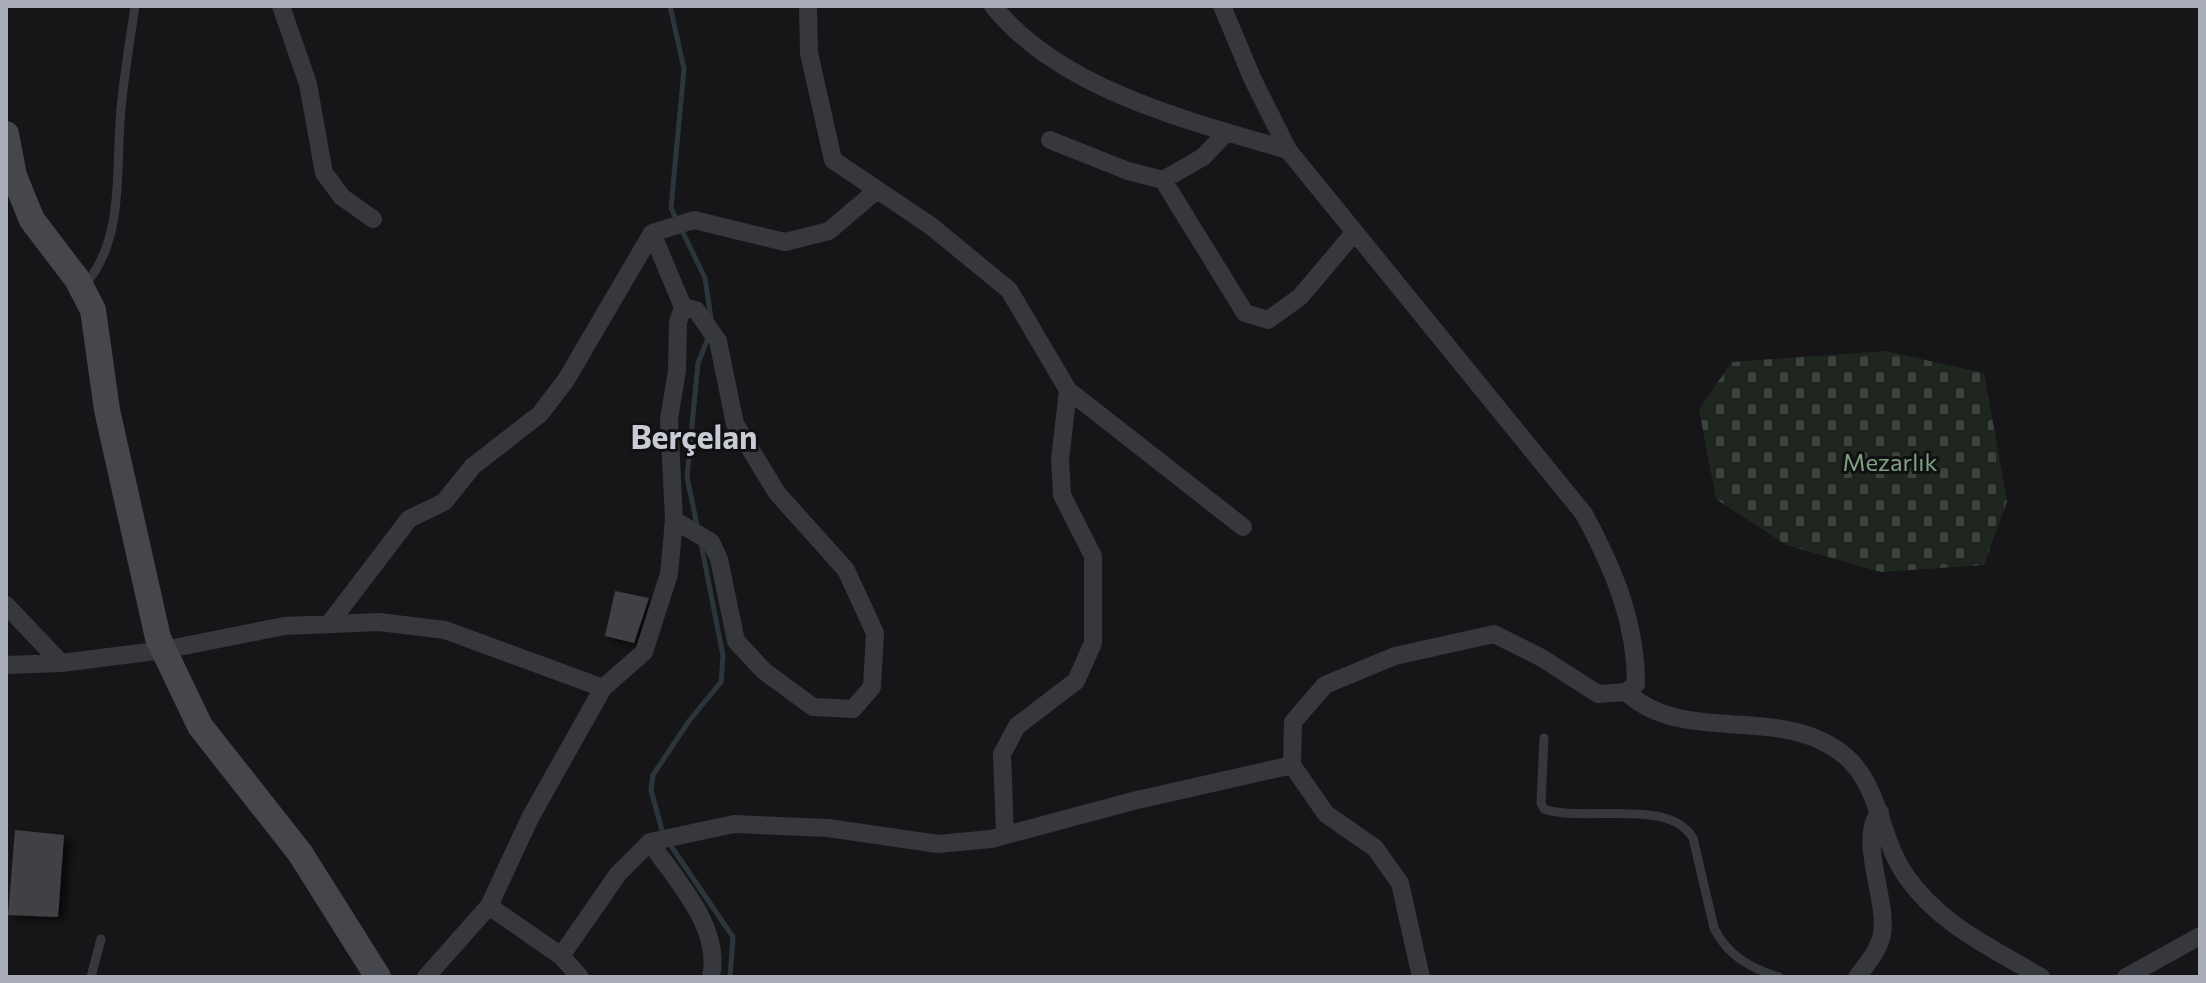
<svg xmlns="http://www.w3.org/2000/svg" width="2206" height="983" viewBox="0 0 2206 983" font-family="Commissioner,sans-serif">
<defs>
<pattern id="cemetery-stones" width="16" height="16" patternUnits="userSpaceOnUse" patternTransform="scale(2)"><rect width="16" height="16" fill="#1e261f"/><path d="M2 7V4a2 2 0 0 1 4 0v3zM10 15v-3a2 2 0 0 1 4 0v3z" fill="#3c433d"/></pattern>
<filter id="shadow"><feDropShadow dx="7" dy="4" stdDeviation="4" flood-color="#0009"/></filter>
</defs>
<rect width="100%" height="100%" fill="#161618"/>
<path fill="url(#cemetery-stones)" d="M1885 351 1984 373 2007 501 1984 565 1881 572 1786 545 1716 499 1699 409 1732 362Z"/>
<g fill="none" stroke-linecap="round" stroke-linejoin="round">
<path stroke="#2c353c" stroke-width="5" d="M670 6 684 69 671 208 705 278 711 318
M698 530 687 477 698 363 709 336
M663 834 651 790 653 775 689 721 721 682 723 656 701 543
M669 843 733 937 730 977"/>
</g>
<path fill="#404145" filter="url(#shadow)" d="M615 591 649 598 634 643 605 636Z
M15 830 64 835 58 917 8 915Z"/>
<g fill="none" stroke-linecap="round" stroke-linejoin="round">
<path stroke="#37383d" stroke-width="9" d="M84 286C126 238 115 169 121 109 124 75 130 41 135 6
M1544 738 1541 803 1544 809C1584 823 1669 797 1693 838L1714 928C1728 956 1750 968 1779 977
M91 977 101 939"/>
<path stroke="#37383d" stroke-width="18" d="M281 6 308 84 324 173 342 197 373 219
M808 6 809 53 833 160 931 226 1009 290 1068 390 1243 527
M993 6C1061 90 1189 121 1288 150
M1222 6 1253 80 1288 150 1584 514C1613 568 1636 621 1636 684L1626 692 1598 694 1542 658 1494 634 1395 656 1325 685 1293 722 1292 765 1326 814 1375 848 1400 883 1421 977
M1050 140 1128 171 1163 180 1203 157 1227 132
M1163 180 1245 313 1268 320 1300 297 1354 233
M652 233 683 307
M6 605 61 663
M329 624 409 519 444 502 473 466 540 414 566 380 652 233 694 220 785 242 829 231 877 190
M6 665 61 663 164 650 284 626 379 622 445 630 603 688
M1626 692C1683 744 1769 707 1833 747 1882 777 1876 833 1906 876 1939 924 1992 948 2041 977
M1005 835 1002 754 1017 726 1076 681 1093 643V556L1062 495 1060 460 1068 390
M650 842C676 881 722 927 711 977
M489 906 561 956 580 977
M561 956 618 874 650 842 734 824 828 828 938 844 991 839 1133 801 1292 765
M426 977 489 906 530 818 603 688 644 652 669 574 674 520 669 419 677 371 678 322 683 307 696 310 718 341 735 424 777 493 846 570 875 633 872 687 853 709 813 707 764 671 736 641 719 559 711 542 674 520
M1857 977C1867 964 1879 950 1882 934 1888 900 1857 838 1880 812
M2126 977 2200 936"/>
<path stroke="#45474d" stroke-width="26" d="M6 134 14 176 32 220 77 279 93 310 107 410 158 638 200 726 300 853 378 977"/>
</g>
<g text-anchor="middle" stroke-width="6" stroke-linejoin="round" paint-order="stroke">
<g font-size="24" fill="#7fa381" stroke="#111113">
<text x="1890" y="471">Mezarlık</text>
</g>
<g font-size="32" font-weight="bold" fill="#c9ccd4" stroke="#111113">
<text x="694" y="449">Berçelan</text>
</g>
</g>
<rect width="2206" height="983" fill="none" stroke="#a8adb8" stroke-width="16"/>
</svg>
